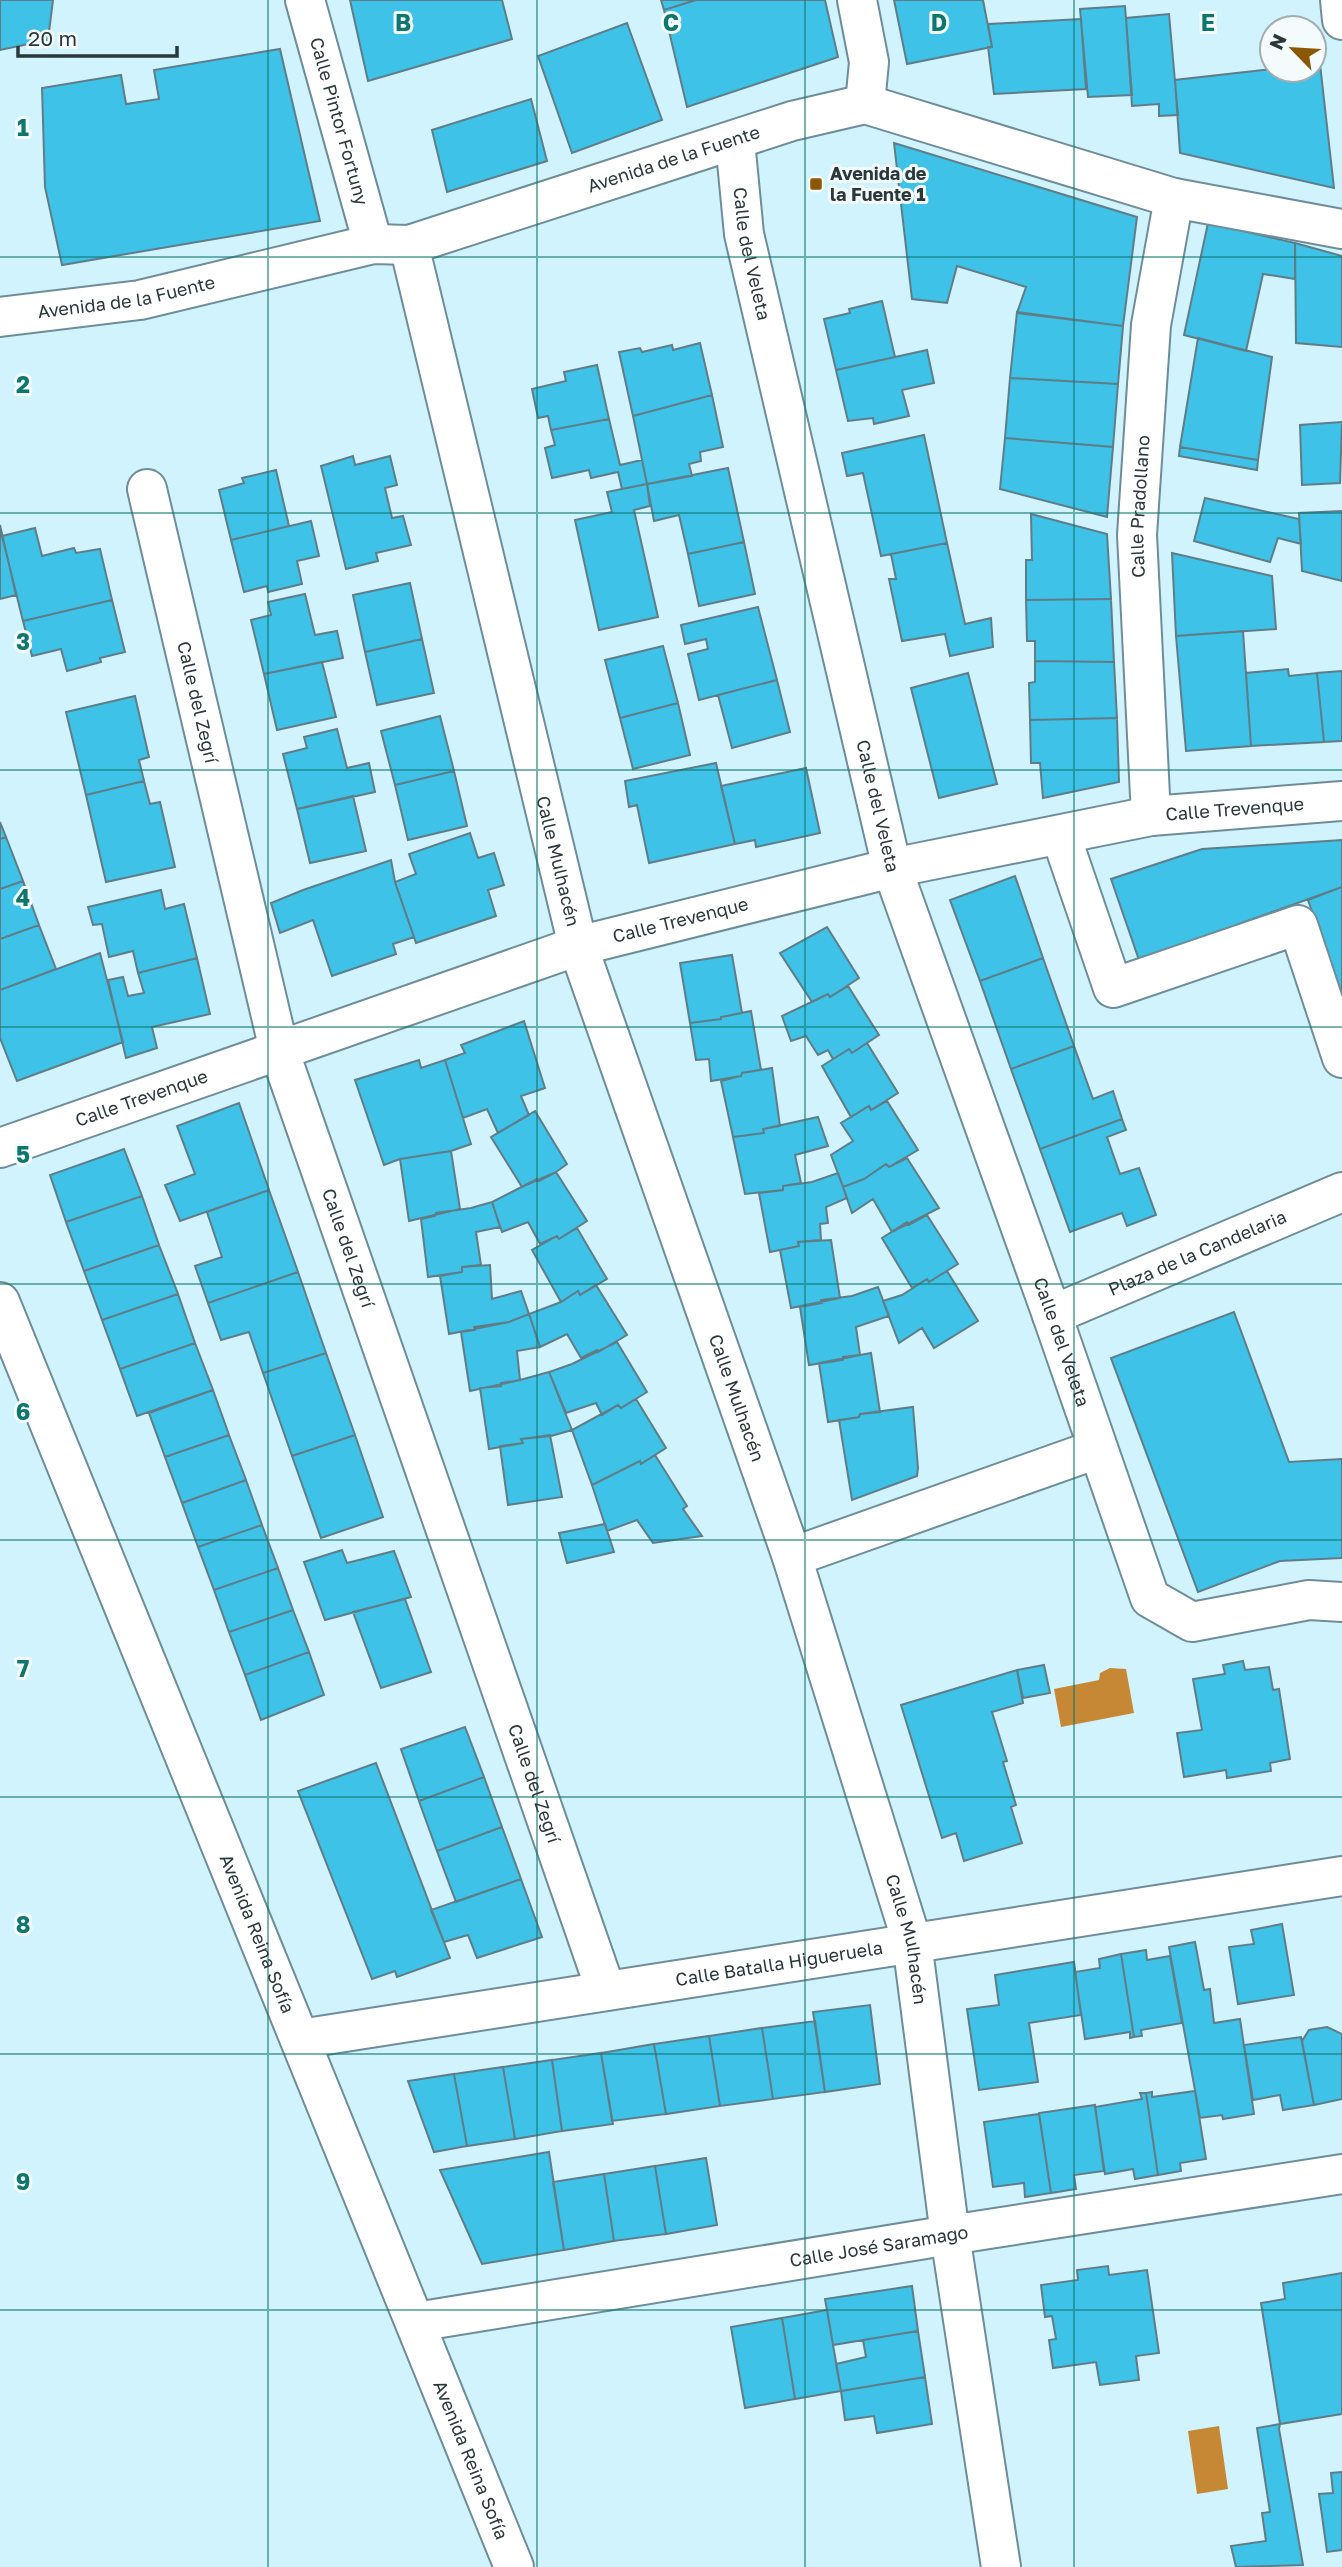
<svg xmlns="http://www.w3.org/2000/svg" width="1342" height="2567" viewBox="0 0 1342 2567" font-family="'Golos Text',sans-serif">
<rect width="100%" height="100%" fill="#d1f3fe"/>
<path fill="#c68835" d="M1110 1668 1126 1669 1134 1713 1061 1727 1054 1689 1099 1680 1100 1673Z
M1219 2426 1228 2489 1197 2494 1188 2431Z"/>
<path fill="#3ec2e8" stroke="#5f7d87" stroke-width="2" d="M0 0H53L48 40 0 50Z
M350 0H502L512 39 368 81Z
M661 0H696L664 10Z
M696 0H825L838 57 687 107 664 10Z
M894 0H983L992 47 907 64Z
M1125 6 1132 95 1088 97 1080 9Z
M1169 14 1178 115 1159 116V104L1132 106 1126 18Z
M1081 19 1086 89 994 94 988 47H992L988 24Z
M627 23 662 120 572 153 538 56Z
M280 49 320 221 62 265 45 187 42 88 121 75 126 104 159 99 154 70Z
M1314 64H1320L1334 188 1180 153 1175 80 1272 69 1314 70Z
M531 99 547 161 447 192 432 130Z
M894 143 1137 217 1123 326 1017 313 1026 287 957 266 947 303 912 299Z
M1208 223 1295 243V279L1263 274 1246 351 1184 335Z
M1295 243 1342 256V347L1296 343Z
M882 301 895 357 836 370 824 319 850 313 849 309Z
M1017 312 1123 326 1118 384 1010 378Z
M1198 338 1272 357 1258 460 1180 447Z
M700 343 712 395 633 416 619 352 640 348 642 352 672 345 673 350Z
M927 350 934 383 902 390 909 416 874 424 873 418 848 421 836 370Z
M597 365 609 419 551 430 548 416 538 418 532 389 566 381 564 372Z
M1010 378 1118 384 1113 447 1005 438Z
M712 395 723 447 700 452 701 461 689 464 692 476 647 484 633 416Z
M609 419 620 465 642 460 647 484 622 489 618 472 591 478 589 470 552 478 545 448 555 445 551 430Z
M1342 422 1340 483 1302 485 1300 425Z
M924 435 947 543 881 556 863 473 847 476 842 453Z
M1005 438 1113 447 1107 517 1000 489Z
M1180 447 1258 460 1257 470 1179 456Z
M353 456 355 465 390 456 397 485 385 488 392 518 403 516 411 545 376 553 378 561 346 569 321 466Z
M728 468 744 542 688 554 679 515 654 521 647 484Z
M276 470 289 526 231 540 219 490 244 483 242 478Z
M647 484 650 506 634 510 658 617 599 630 575 520 612 512 607 492Z
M1205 498 1299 519 1301 544 1278 538 1270 562 1194 541Z
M1342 511V581L1302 571 1299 513Z
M1031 514 1107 534 1111 599 1026 600V560H1032Z
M311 521 319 556 297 561 302 584 268 592 267 586 244 592 231 540Z
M0 525 16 595 0 599Z
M35 528 42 556 74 548 76 553 100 549 112 600 23 621 2 536Z
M744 542 755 594 699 606 688 554Z
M947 543 965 624 991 618 993 647 950 656 945 634 902 641 889 579H896L891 554Z
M1172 553 1272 576 1276 629 1176 636Z
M410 583 422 639 365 652 353 595Z
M305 594 315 635 337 631 343 658 264 674 251 620 271 615 268 602Z
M1111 599 1114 662 1035 661V641H1027L1026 600Z
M112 600 125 652 100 658 101 662 67 671 61 649 32 656 23 621Z
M758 607 777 680 699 700 688 654 708 649 706 639 685 644 681 625Z
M1243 631 1251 746 1186 751 1176 636Z
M422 639 434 693 377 705 365 652Z
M663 646 678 703 620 718 605 660Z
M1035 661 1114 662 1117 718 1030 720 1029 683 1035 682Z
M322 662 336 717 277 730 264 674Z
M1288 669 1289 676 1317 673 1324 742 1251 746 1246 673Z
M1342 671V741L1324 742 1317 673Z
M968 673 997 784 939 798 911 688Z
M777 680 790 732 732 748 718 695Z
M135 696 149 757 139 760 144 781 86 795 66 712Z
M678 703 690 755 633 769 620 718Z
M440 716 454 771 395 785 381 731Z
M1117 718 1119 782 1043 798 1040 763H1031L1030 720Z
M337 729 347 768 369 763 375 792 297 809 283 754 307 748 304 737Z
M716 763 735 844 649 863 637 805 629 807 625 781Z
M806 768 820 833 756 847 755 840 735 844 721 786Z
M454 771 467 826 408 840 395 785Z
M144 781 150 804 160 802 175 867 106 882 86 795Z
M353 796 366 851 310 863 297 809Z
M0 822 6 837 0 839Z
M470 833 478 858 494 853 504 885 488 890 496 916 416 943 395 882 416 874 409 854Z
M6 837 23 881 0 889V839Z
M1342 840V887L1139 960 1111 879 1202 849Z
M391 860 395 882 414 937 393 944 396 954 332 976 313 920 280 933 271 903 303 890Z
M1015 876 1043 958 980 981 950 900Z
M23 881 39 925 0 939V889Z
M1342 887V994L1308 900Z
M161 890 165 909 184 904 197 958 138 973 133 951 109 957 102 924 93 925 88 907Z
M39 925 56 969 0 990V939Z
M827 927 859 978 830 997 828 994 812 1002 780 953Z
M100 953 123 1042 17 1081 0 1038V990Z
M732 955 742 1013 721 1017V1019L690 1023 680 963Z
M197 958 210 1014 152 1027 157 1048 126 1058 108 980 123 977 128 996 144 993 138 973Z
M1043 958 1074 1046 1011 1069 980 981Z
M848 986 879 1035 852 1053 849 1049 833 1059 828 1050 818 1055 806 1036 791 1041 782 1016 828 994 830 997Z
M751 1011 761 1070 742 1073 741 1076 711 1081 709 1059 696 1060 690 1023 721 1019V1017Z
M524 1021 545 1088 521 1096 529 1115 498 1133 487 1109 463 1118 445 1060 465 1053 461 1045Z
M867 1043 898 1093 871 1110 869 1106 851 1117 822 1066 849 1049 852 1053Z
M1074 1046 1093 1099 1113 1091 1122 1119 1040 1149 1011 1069Z
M419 1060 421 1068 445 1060 471 1144 451 1151 400 1159 384 1165 355 1080Z
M772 1068 780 1126 763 1129 764 1133 733 1137 721 1081 741 1076 742 1073Z
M887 1101 918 1150 889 1167 886 1164 864 1179 843 1187 831 1155 853 1141 841 1123 869 1106 871 1110Z
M239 1103 269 1190 180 1221 165 1185 195 1174 177 1126Z
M535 1111 567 1164 556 1172 522 1187 491 1137Z
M818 1117 828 1146 795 1155 801 1183 783 1186V1190L745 1194 733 1137 764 1133 763 1129Z
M1122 1119 1126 1130 1107 1137 1120 1174 1139 1168 1156 1215 1127 1226 1122 1213 1070 1232 1040 1149Z
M124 1149 142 1196 66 1222 50 1175Z
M451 1151 460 1209 409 1221 400 1159Z
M907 1158 939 1208 892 1232 873 1199 852 1213 843 1187 864 1179 886 1164 889 1167Z
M556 1172 587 1221 559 1239 557 1236 540 1244 528 1222 502 1232 492 1202 537 1179 539 1181Z
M838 1173 847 1198 826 1207 828 1223 820 1224 821 1240 798 1242 799 1246 770 1252 759 1193 783 1190V1186L812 1182Z
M269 1190 298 1272 208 1303 195 1266 222 1257 207 1212Z
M142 1196 159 1245 84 1271 66 1222Z
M492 1202 500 1227 476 1232 481 1265 462 1267V1272L428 1277 421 1219 435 1216 436 1213 471 1208Z
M927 1215 958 1264 929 1282 927 1279 912 1288 882 1238 907 1222 909 1225Z
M577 1228 607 1279 580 1295 578 1291 561 1302 532 1250 557 1236 559 1239Z
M831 1240 840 1298 791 1308 780 1250 799 1246 798 1242Z
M159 1245 178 1294 102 1320 84 1271Z
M490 1265 492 1299 521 1291 529 1314 509 1322 449 1334 440 1276 462 1272V1267Z
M947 1271 978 1321 934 1348 922 1328 899 1343 883 1301 902 1295 927 1279 929 1282Z
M298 1272 326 1353 263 1373 249 1332 221 1340 208 1303Z
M596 1285 627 1335 598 1352 597 1350 581 1358 567 1334 540 1347 529 1314 561 1302 578 1291 580 1295Z
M878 1287 889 1316 856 1327 860 1355 843 1357V1360L809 1365 800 1307 822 1303 821 1300 852 1296Z
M178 1294 195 1343 120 1369 102 1320Z
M1234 1312 1289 1462 1342 1459V1558L1280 1561 1198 1592 1111 1358Z
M529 1314 540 1347 517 1351 520 1380 470 1391 461 1332 475 1330 474 1327 509 1322Z
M617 1342 647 1392 621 1408 618 1405 602 1415 596 1403 566 1413 549 1372 572 1364Z
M195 1343 213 1390 137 1416 120 1369Z
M326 1353 355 1435 292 1456 263 1373Z
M871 1353 880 1412 860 1414 859 1417 828 1422 819 1363Z
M549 1372 572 1430 551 1436 521 1439 523 1443 489 1449 480 1388 501 1386V1383L520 1380Z
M213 1390 229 1435 165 1457 149 1413Z
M636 1399 666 1448 641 1464 640 1461 592 1485 572 1430 618 1405 621 1408Z
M913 1407 918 1468 917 1476 852 1500 839 1420 859 1417 860 1414Z
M229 1435 246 1480 182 1503 165 1457Z
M355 1435 383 1517 321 1538 292 1456Z
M550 1435 562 1497 508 1505 500 1446 523 1443 521 1439Z
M655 1455 687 1506 683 1509 702 1536 653 1543 637 1520 607 1531 592 1485 640 1461 641 1464Z
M246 1480 262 1525 198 1547 182 1503Z
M605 1524 614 1552 567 1563 559 1533Z
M262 1525 278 1568 214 1590 198 1547Z
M342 1550 347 1563 394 1551 411 1597 325 1620 304 1562Z
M278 1568 293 1610 229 1632 214 1590Z
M405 1599 431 1672 381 1688 353 1612Z
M293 1610 309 1652 245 1675 229 1632Z
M309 1652 324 1695 261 1720 245 1675Z
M1243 1661 1245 1670 1269 1667 1273 1690 1279 1689 1290 1759 1270 1763 1271 1771 1227 1778 1226 1770 1184 1777 1177 1733 1202 1730 1193 1679 1225 1674 1223 1665Z
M1044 1665 1050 1693 1023 1698 1017 1670Z
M1017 1670 1023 1703 992 1712 1007 1761 1003 1762 1016 1805 1011 1807 1022 1843 964 1861 956 1833 942 1838 901 1705Z
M465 1727 484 1777 419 1801 401 1749Z
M376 1763 450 1958 397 1977 395 1971 372 1979 298 1791Z
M484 1777 502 1827 437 1851 419 1801Z
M502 1827 521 1879 456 1902 437 1851Z
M521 1879 542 1937 477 1958 468 1935 444 1942 431 1910Z
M1282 1924 1294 1995 1238 2004 1229 1947 1254 1944 1251 1930Z
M1195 1942 1204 1990 1210 1989 1214 2023 1240 2019 1254 2114 1223 2119 1222 2115 1200 2118 1169 1947Z
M1146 1950 1147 1960 1170 1956 1182 2023 1141 2030 1142 2036 1134 2037 1121 1954Z
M1121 1954 1134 2037 1130 2038V2032L1085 2039 1075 1972 1100 1968 1099 1959Z
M1074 1962 1081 2015 1029 2023 1038 2082 979 2090 967 2009 999 2005 995 1975Z
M870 2005 880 2084 825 2092 813 2012Z
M815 2021 825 2092 773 2099 762 2028Z
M1327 2027 1342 2034V2099L1314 2105 1302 2041 1309 2030Z
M762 2028 773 2099 720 2106 709 2036Z
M709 2036 720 2106 666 2114 654 2044Z
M1301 2037 1314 2105 1283 2110 1280 2095 1253 2100 1244 2045Z
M654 2044 666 2114 612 2121 601 2053Z
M601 2053 613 2124 562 2131 552 2060Z
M552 2060 562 2131 515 2139 503 2067Z
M503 2067 515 2139 467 2146 454 2074Z
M454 2074 467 2146 434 2152 408 2081Z
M1195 2091 1206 2159 1180 2163 1181 2171 1158 2175 1146 2093 1152 2092V2097Z
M1140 2093H1146L1158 2175 1135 2179 1133 2169 1105 2174 1095 2107 1142 2099Z
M1095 2105 1104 2171 1074 2175 1076 2189 1051 2193 1039 2113Z
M1039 2114 1051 2193 1025 2197 1024 2183 993 2187 984 2122Z
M549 2152 564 2250 482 2264 440 2170Z
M706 2158 717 2225 666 2234 655 2166Z
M655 2166 666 2234 614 2241 604 2174Z
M604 2174 614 2241 564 2250 553 2182Z
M1108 2266 1109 2275 1147 2270 1159 2353 1136 2356 1139 2380 1100 2385 1096 2362 1053 2368 1049 2340 1056 2339 1052 2316 1045 2317 1041 2285 1078 2280 1077 2270Z
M1342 2273V2414L1280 2424 1261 2303 1285 2299 1283 2283Z
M912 2286 918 2331 833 2345 825 2299Z
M827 2310 841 2391 795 2399 782 2318Z
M782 2318 795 2399 745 2408 731 2327Z
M918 2331 925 2377 841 2391 836 2364 866 2357 863 2340Z
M925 2377 932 2424 877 2433 874 2416 845 2420 841 2391Z
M1280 2424 1279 2429 1303 2565 1236 2567 1231 2546 1266 2541 1262 2513 1270 2512 1257 2428Z
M1342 2472V2550L1327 2552 1319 2494 1333 2493 1331 2473Z"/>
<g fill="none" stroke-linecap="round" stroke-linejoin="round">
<defs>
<g id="minor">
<path id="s1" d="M305 0 373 244"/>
<path d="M857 0 869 62 865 104"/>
<path d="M1340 0 1342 20"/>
<path id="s2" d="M735 141 744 234 892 868 1052 1315 1150 1598 1192 1622 1309 1600 1342 1602"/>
<path id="s3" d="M409 245 578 946 792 1557 912 1942 950 2235 1001 2567"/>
<path id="s4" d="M0 317 140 300 373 244 409 245 792 121 865 104 1174 198 1342 229"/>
<path id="s5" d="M147 489 279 1050 606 1991"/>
<path id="s6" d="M1151 816 1137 535 1151 325 1174 198"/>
<path d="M1061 836 1113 988 1298 925 1342 1058"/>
<path id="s7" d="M0 1148 578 946 892 868 1151 816 1342 801"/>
<path id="s8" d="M0 1302 514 2567"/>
<path id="s9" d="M1052 1315 1342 1192"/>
<path d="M792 1557 1097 1449"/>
<path id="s10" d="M300 2039 1342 1876"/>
<path id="s11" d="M416 2322 950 2235 1342 2174"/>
</g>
</defs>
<use href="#minor" stroke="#6e8d98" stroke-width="42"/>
<use href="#minor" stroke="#fff" stroke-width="38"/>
</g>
<path fill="none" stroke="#0f766e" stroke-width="2" stroke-opacity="0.55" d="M268 0V2567M537 0V2567M805 0V2567M1074 0V2567M0 257H1342M0 513H1342M0 770H1342M0 1027H1342M0 1284H1342M0 1540H1342M0 1797H1342M0 2054H1342M0 2310H1342"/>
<rect fill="#8a5702" stroke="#f4fbfd" stroke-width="2.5" x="809" y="177" width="14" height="14" rx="3.5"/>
<g text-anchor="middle" stroke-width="6" stroke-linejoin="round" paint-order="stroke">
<g font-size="18" fill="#2a373b" stroke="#f4fbfd">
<text dy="6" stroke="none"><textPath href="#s1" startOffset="126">Calle Pintor Fortuny</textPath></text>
<text dy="6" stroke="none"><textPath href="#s4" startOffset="695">Avenida de la Fuente</textPath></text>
<text dy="6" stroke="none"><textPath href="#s2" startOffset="114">Calle del Veleta</textPath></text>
<text dy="6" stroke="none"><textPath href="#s4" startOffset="128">Avenida de la Fuente</textPath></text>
<text dy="6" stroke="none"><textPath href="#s6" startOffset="310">Calle Pradollano</textPath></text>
<text dy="6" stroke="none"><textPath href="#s5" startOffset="219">Calle del Zegrí</textPath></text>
<text dy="6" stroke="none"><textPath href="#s2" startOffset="681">Calle del Veleta</textPath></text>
<text dy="6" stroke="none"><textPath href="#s7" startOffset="1284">Calle Trevenque</textPath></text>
<text dy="6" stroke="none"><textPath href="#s3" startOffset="634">Calle Mulhacén</textPath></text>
<text dy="6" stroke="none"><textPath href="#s7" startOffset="718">Calle Trevenque</textPath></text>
<text dy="6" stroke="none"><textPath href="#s7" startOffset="150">Calle Trevenque</textPath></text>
<text dy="6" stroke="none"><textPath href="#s5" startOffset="786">Calle del Zegrí</textPath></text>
<text dy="6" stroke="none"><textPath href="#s9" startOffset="158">Plaza de la Candelaria</textPath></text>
<text dy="6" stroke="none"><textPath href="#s2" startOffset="1248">Calle del Veleta</textPath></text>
<text dy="6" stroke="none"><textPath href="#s3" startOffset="1200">Calle Mulhacén</textPath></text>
<text dy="6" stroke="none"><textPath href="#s5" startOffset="1353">Calle del Zegrí</textPath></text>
<text dy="6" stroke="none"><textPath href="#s8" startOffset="682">Avenida Reina Sofía</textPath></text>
<text dy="6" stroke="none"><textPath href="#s3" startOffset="1768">Calle Mulhacén</textPath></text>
<text dy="6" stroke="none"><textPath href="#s10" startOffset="485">Calle Batalla Higueruela</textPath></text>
<text dy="6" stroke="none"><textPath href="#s11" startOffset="469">Calle José Saramago</textPath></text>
<text dy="6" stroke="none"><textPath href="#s8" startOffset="1250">Avenida Reina Sofía</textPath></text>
</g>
<g font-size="18" font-weight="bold" fill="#2a373b" stroke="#f4fbfd" text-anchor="start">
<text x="830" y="180">Avenida de<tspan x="830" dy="21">la Fuente 1</tspan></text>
</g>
</g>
<g font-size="23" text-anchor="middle" font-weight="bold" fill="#0f766e" stroke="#f4fbfd" stroke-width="6" stroke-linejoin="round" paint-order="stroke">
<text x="403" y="31">B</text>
<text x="671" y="31">C</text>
<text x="939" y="31">D</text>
<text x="1208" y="31">E</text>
<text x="23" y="136">1</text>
<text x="23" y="393">2</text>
<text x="23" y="650">3</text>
<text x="23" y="906">4</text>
<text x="23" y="1163">5</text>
<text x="23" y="1420">6</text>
<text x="23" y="1677">7</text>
<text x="23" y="1933">8</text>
<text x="23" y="2190">9</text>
</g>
<g transform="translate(1293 49) rotate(295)"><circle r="33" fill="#f4fbfd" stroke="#a3adaf" stroke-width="2"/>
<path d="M0-5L12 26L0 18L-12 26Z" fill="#8a5702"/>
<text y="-10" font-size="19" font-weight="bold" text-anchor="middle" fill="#2a373b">N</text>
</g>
<path d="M18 46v10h159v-10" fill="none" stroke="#2a373b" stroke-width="3.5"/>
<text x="28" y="46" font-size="21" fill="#2a373b" stroke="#f4fbfd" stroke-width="5" paint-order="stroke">20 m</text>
</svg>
